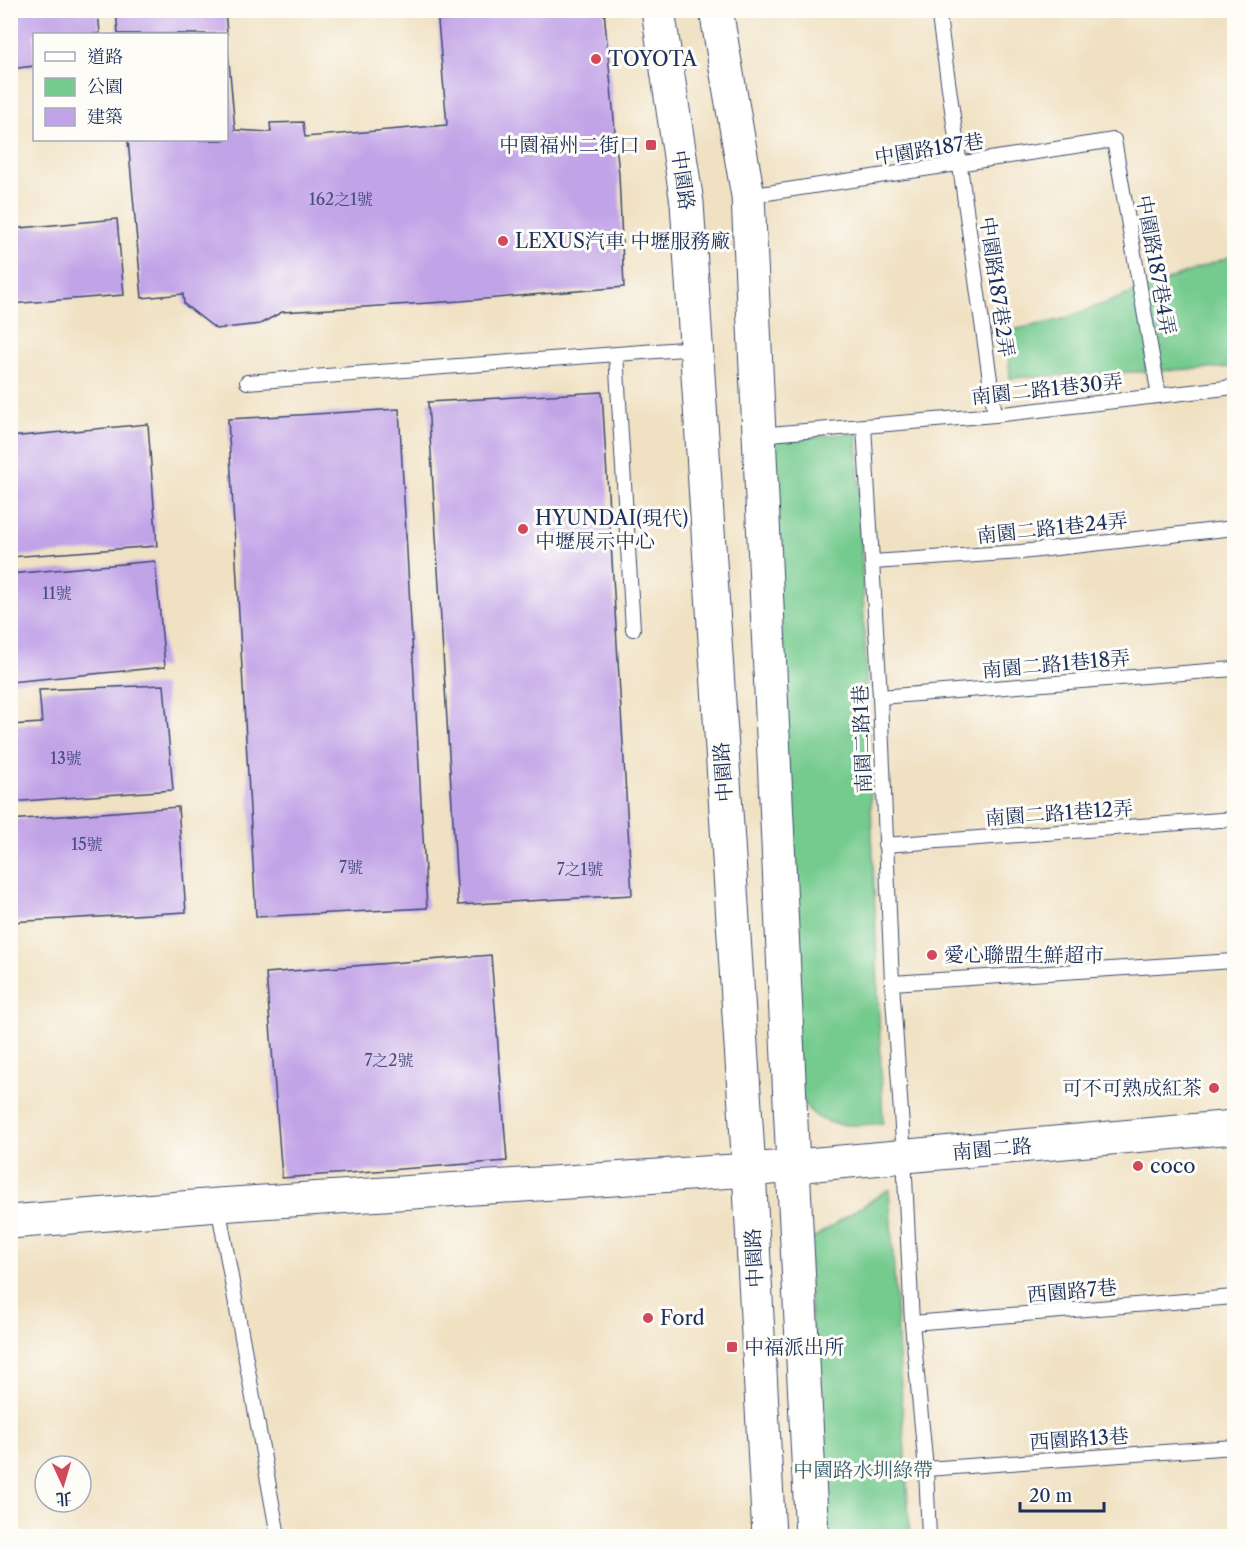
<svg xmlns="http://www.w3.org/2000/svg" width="1245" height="1547" viewBox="0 0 1245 1547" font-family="'Libre Caslon Text','Noto Serif TC',serif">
<rect width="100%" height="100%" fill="#fdfcf7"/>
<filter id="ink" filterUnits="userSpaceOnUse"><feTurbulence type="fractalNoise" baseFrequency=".0167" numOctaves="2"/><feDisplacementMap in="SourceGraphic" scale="12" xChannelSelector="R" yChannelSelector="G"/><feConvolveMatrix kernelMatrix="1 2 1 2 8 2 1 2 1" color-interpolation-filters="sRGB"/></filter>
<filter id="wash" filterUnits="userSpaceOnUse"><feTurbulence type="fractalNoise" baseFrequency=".008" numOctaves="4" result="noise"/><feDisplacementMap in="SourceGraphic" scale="24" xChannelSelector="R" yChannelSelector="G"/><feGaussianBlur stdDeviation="1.35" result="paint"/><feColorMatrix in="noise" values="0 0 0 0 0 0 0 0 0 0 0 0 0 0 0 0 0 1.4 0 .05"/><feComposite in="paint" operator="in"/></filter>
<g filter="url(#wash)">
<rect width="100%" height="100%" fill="#f0e1c3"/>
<path fill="#75ca8e" stroke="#487c76" stroke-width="1.5" d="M1234 255V367L1010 378 1007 331 1060 320Z
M857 433 883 1123C859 1125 829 1130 810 1111 805 1106 801 1097 797 1091L766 440Z
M889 1189 910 1536H823L807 1242Z"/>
<g id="blocks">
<path fill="#c1a3e7" d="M10 10H98L100 34H34V66L10 69Z
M116 10H225L227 34H118Z
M437 10H604L619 175 624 287 461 301 282 312 260 324 216 329 184 304 183 294 142 298 128 140H226V50H228L235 130 271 132 270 123 303 122 305 137 447 125Z
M117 219 124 295 10 304V229Z
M602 392 632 895 458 905 428 402Z
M399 409 427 908 256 917 228 419Z
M148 424 157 546 10 557V437Z
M155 561 165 667 10 682V574Z
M164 685 173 790 10 802V725L42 723 39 690Z
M178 807 186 912 10 922V820Z
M491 955 507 1161 282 1178 266 973Z"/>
</g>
</g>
<g filter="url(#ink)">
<use href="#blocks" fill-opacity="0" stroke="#3b4a6d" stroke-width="1.5"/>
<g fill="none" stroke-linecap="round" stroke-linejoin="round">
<defs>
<path id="lane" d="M938 10 995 415
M748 196 1114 140 1159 396
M616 354 633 629
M247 382 696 348
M864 426 995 415 1234 387
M758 435 864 426 880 697 892 983 904 1156 912 1323 926 1469 929 1536
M873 562 1021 552 1234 528
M880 697 1234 669
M885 845 1234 819
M892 983 1234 961
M218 1205 278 1536
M912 1323 1234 1297
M926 1469 1234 1447"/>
<path id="secondary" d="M658 10 687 203 749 1170 769 1536
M716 10 748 196 793 1166 812 1536
M10 1222 218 1205 749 1170 1234 1127"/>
</defs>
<use href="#lane" stroke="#3b4a6d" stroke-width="16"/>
<use href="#secondary" stroke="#3b4a6d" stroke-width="35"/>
<use href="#lane" stroke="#fff" stroke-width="14"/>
<use href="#secondary" stroke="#fff" stroke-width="33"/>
</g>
</g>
<g fill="#d1495b" stroke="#fdfcf7" stroke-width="2">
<circle cx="596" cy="59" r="6"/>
<rect x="645" y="139" width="12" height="12" rx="3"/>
<circle cx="503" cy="241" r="6"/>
<circle cx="523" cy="529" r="6"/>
<circle cx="932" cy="955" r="6"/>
<circle cx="1214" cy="1088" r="6"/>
<circle cx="1138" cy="1166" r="6"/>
<circle cx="648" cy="1318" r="6"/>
<rect x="726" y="1341" width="12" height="12" rx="3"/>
</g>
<g text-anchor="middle" stroke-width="6" stroke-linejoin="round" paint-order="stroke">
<g font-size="16" fill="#444c80">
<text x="341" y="205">162之1號</text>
<text x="57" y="599">11號</text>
<text x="66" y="764">13號</text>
<text x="87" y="850">15號</text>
<text x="351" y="873">7號</text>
<text x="580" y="875">7之1號</text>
<text x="389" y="1066">7之2號</text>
</g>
<g font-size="20" fill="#1b2f5e" stroke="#fdfcf7" text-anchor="start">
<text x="608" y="66">TOYOTA</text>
<text x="639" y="152" text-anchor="end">中園福州二街口</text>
<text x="515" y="248">LEXUS汽車 中壢服務廠</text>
<text x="535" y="525">HYUNDAI(現代)<tspan x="535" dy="23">中壢展示中心</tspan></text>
<text x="944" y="962">愛心聯盟生鮮超市</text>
<text x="1202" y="1095" text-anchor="end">可不可熟成紅茶</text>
<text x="1150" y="1173">coco</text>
<text x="660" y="1325">Ford</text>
<text x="744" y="1354">中福派出所</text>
</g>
<g font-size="20" fill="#1b2f5e" stroke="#fdfcf7">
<text transform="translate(929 149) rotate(-9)" y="7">中園路187巷</text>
<text transform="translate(683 180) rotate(82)" y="7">中園路</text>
<text transform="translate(1156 265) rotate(80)" y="7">中園路187巷4弄</text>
<text transform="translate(997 287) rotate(82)" y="7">中園路187巷2弄</text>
<text transform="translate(1047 389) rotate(-6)" y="7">南園二路1巷30弄</text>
<text transform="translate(1052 528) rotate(-6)" y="7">南園二路1巷24弄</text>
<text transform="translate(1056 664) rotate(-5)" y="7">南園二路1巷18弄</text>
<text transform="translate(862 739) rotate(-92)" y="7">南園二路1巷</text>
<text transform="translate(723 772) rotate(-94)" y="7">中園路</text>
<text transform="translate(1059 813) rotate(-4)" y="7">南園二路1巷12弄</text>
<text transform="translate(992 1149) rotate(-5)" y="7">南園二路</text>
<text transform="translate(754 1258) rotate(-93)" y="7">中園路</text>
<text transform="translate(1072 1291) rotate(-5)" y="7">西園路7巷</text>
<text transform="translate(1079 1439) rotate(-4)" y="7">西園路13巷</text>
</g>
<g font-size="20" fill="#365e6c" stroke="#fdfcf7">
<text x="863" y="1477">中園路水圳綠帶</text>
</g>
</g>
<rect width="1245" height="1547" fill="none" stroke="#fdfcf7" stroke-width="36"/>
<rect x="33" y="33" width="195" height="108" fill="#fdfcf7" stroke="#a3aaba" stroke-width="1.5"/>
<rect x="45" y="52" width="30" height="9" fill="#ffffff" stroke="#a3aaba" stroke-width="1.5"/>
<text x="87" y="63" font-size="18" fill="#1b2f5e">道路</text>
<rect x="45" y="78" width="30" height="18" fill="#75ca8e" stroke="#a3aaba" stroke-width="1.5"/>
<text x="87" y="93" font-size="18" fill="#1b2f5e">公園</text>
<rect x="45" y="108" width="30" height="18" fill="#c1a3e7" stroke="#a3aaba" stroke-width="1.5"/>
<text x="87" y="123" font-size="18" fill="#1b2f5e">建築</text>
<g transform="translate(63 1484) rotate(176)"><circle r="28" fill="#fdfcf7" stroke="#a3aaba" stroke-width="1.5"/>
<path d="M0-4.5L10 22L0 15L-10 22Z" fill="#d1495b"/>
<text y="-9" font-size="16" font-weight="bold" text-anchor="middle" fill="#1b2f5e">北</text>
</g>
<path d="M1020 1502v9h84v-9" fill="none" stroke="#1b2f5e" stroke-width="3"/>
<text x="1029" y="1502" font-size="18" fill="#1b2f5e" stroke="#fdfcf7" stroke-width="4.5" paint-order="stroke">20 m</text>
</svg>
